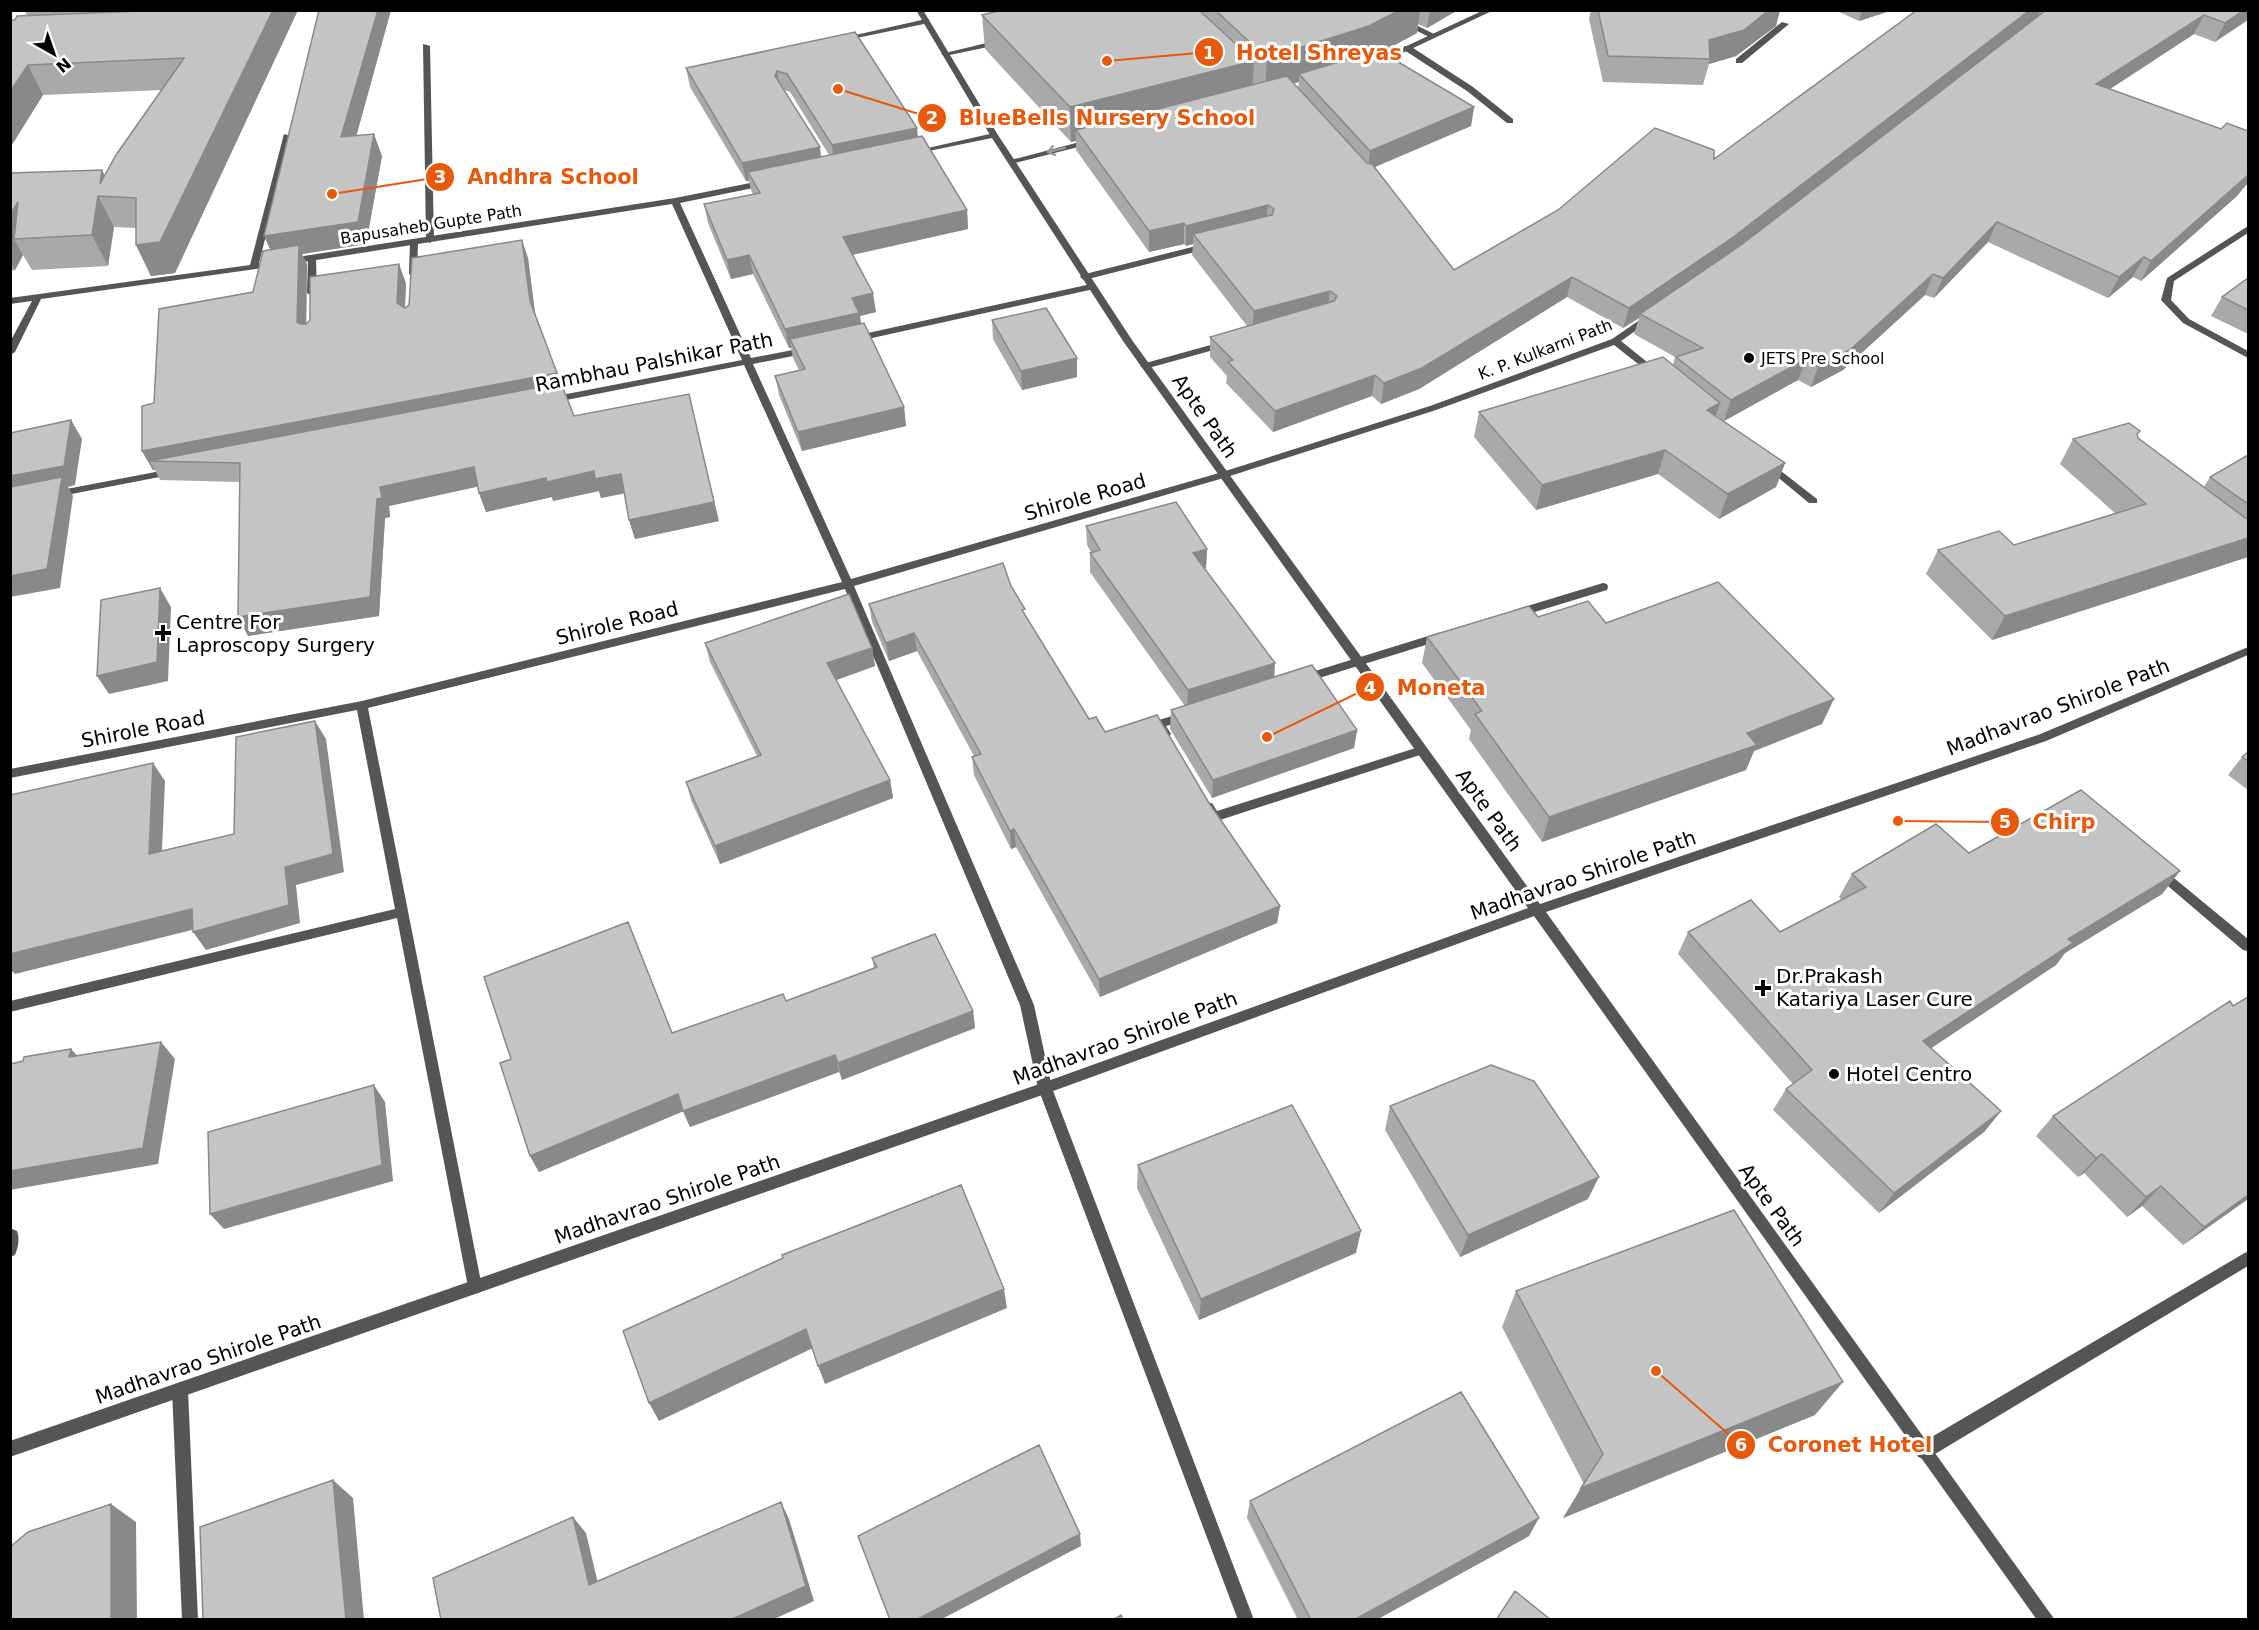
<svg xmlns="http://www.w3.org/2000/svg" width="2259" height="1630" viewBox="0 0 2259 1630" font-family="'DejaVu Sans',sans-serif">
<rect width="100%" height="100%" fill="#fff"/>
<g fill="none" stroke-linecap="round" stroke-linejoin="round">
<path fill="#555" fill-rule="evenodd" d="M1376 10H1386L1438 36 1431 38Z
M926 19H929V23L842 41 838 39Z
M1782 22 1789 24 1742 63H1736V59Z
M999 40H1002V44L945 56 941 54Z
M423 44 430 46 434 240 430 243 426 240Z
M1404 46H1410L1473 87 1513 119V123H1507L1467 91 1404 50Z
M414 239 418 242 417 274 413 277 409 274 410 242Z
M1208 243 1212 246 1211 248 1084 280 1080 277 1081 275Z
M312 255 316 258 317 293 312 296 307 293 308 258Z
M1225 341 1230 344 1228 346 1145 369 1140 366 1142 364Z
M1603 583 1607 584 1608 587 1607 590 1518 617 1513 613 1514 610Z
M1441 632 1445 633 1446 636 1445 639 1303 683 1297 679 1299 676Z
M1186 712 1190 713 1192 716 1190 719 1166 726 1171 734 1169 737H1161L1153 724 1155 721Z
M1422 746 1428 750 1426 753 1214 822 1210 820 1202 806 1204 803H1212L1217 811Z
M2159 867 2163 869 2248 939V951L2243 950 2155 875 2153 872 2155 869Z
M12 1229 17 1231C20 1239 18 1248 15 1255L10 1257Z
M180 1382 185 1385 188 1390 198 1620H182L172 1390 175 1385Z"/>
<path fill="#555" fill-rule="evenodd" d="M1484 10H1494L1377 65 1370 63Z
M994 133H997V137L914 154 910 152Z
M284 134 291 136 259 263 277 262V266L41 299 15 352 10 355V342L32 301 10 304V298L250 265Z
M1091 139H1094V143L1011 164 1007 161Z
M765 180 768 181V185L680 203 751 358 808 347 813 350 808 353 753 364 851 579 1219 473 1430 406 1612 339 1647 315H1653L1655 317 1621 341 1657 370V374H1651L1614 345 1436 410 1227 477 854 586 1034 1005 1052 1088 1254 1620H1238L1038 1088 1020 1005 845 589 368 708 482 1287 480 1292 475 1294 470 1292 468 1287 397 918 10 1012V1001L395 909 357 710 10 778V769L362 701 842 582 744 365 551 403 546 400 551 397 742 360 672 204 291 264 287 261 291 258 675 198Z
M2248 226V233L2174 281 2171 300 2189 319 2248 351V358L2183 323 2161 300 2167 278Z
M1091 284 1094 285V289L854 342 849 339 854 336Z
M1768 461 1817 499V503H1809L1764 466 1763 464Z
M171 469 175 470V474L56 497 51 494 56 491Z
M2248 1251V1266L1930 1457 1924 1459 1918 1457 1916 1451 1918 1445Z"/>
<path fill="#555" fill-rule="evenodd" d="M916 10H923L998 135 1132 340 1540 904 2038 735 2248 647V655L2046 741 1546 912 2055 1620H2037L1534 916 1045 1094 10 1457V1441L1045 1082 1528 908 1123 341 990 135Z"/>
</g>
<path fill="#a9a9a9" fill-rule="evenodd" d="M25 10H298L175 273 151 276 136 245V228L114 227 108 266 32 270 23 255 15 270 10 271V173L105 175 162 90 43 95 10 148V20H15L27 16Z
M319 10H391L356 136 382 156 366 244 302 254 307 264 306 324 406 283 405 308 528 258 535 315 574 416 719 521 635 539 629 520 624 493 601 498 599 491 553 501 552 497 486 512 479 493 477 486 389 506 390 517 385 518 379 616 248 636 240 482 160 480 155 470H153L142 451 154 403 253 292 270 250Z
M1002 10H1458L1427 28 1418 24 1417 33 1381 52 1474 107 1471 126 1374 167 1454 270 1714 159 1917 10H2248L2215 42 2194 34 2110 89 2237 196 2141 281 2133 277 2108 298 1988 242 1934 298 1925 295 1843 370 1811 387 1798 380 1724 421 1716 415V416L1785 463 1776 487 1719 519 1658 474 1536 510 1474 437 1479 412 1673 365 1675 357 1634 334 1639 318 1623 328 1567 297 1419 389 1381 404 1372 396 1273 432 1226 383 1227 376 1210 357V337L1247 326 1192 255 1193 244 1186 246 1184 244 1149 252 1076 150V141L1071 142 985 49 982 15ZM1299 82 1298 88 1293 83Z
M1591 10H1780L1776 26 1736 56 1709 64 1703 85 1603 82 1589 19Z
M1835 10H1893L1859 21Z
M855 32 918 136 967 210 968 229 853 255 876 312 860 316 861 323 904 407 906 426 802 451 779 395 775 376 799 370 793 358 791 348H789L753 274 731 279 708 223 704 204 753 194 751 190 749 181H746L690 87 686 68ZM784 90 790 92 829 155 821 157Z
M2248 278V334L2211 316 2222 297Z
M992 320 1077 377 1022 390 993 339Z
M2137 436 2138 438 2204 487 2210 477 2248 455V557L1992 640 1926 574 1938 550 2014 545 2115 513 2060 464 2073 439Z
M1086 526 1207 549 1206 568H1205L1274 677 1357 730 1354 748 1212 798 1170 729 1171 710 1185 706 1090 572V553L1091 552 1087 545Z
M1011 586 1025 616 1089 719 1105 732 1209 803 1280 906 1277 923 1100 997 1016 847 1011 849 974 775 972 757 974 756 917 651 889 661 872 622 869 604Z
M1538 617 1606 623 1822 724 1754 751 1746 770 1542 842 1469 739 1471 730 1422 663 1427 637Z
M705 643 872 648 875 666 836 680 890 780 893 798 720 864 691 800 686 782 757 756 710 662Z
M2248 752V790L2228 775 2242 757Z
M1969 853 2180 871 2162 894 2065 953 2056 965 1931 1048 2001 1111 1984 1132 1879 1213 1773 1110 1786 1089 1793 1084 1678 954 1688 932H1780L1842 900 1839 897 1852 874Z
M872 958 973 1011 975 1028 842 1080 839 1072 690 1127 683 1111 539 1172 530 1156 511 1059 672 1033 786 1001 874 968Z
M1390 1106 1588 1199 1460 1257 1385 1130Z
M2053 1116 2248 1199 2183 1245 2142 1206 2127 1217 2084 1173 2078 1177 2036 1136Z
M1138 1165 1356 1253 1199 1320 1137 1188Z
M1516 1291 1815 1415 1563 1518 1584 1484 1502 1327Z
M1250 1501 1529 1536 1376 1620H1298L1247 1518Z"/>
<path fill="#898989" d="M273 10H298L175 273 151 276 136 245Z
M378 10H391L350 159 341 137Z
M1400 10H1420L1417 33 1366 61 1299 74V82L1265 92 1267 58Z
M1430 10H1458L1427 28Z
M1769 10H1780L1776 26 1736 56 1709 64 1710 59 1709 40Z
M1862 10H1893L1859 21Z
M2030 10H2040L2037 19 1726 258 1640 314 1639 318 1623 328 1629 308Z
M2244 10H2248V20L2215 42 2225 23Z
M2204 15 2194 34 2087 104 2096 84Z
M1254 61 1252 96 1076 130V141L1071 142 1070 107Z
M28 65 43 95 10 148V92Z
M777 71 780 89 775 76Z
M1474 107 1471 126 1368 170 1370 151Z
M917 128 919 146 834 164 832 145Z
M374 134 382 156 366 244 302 254 307 264 306 341 297 322 274 258 264 236Z
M820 147 822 166 748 172 749 181H746L742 163Z
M102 170 116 197 100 184Z
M2248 175V183L2237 196 2141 281 2151 261Z
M98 196 114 227 108 266 92 235Z
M18 202 14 239 23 255 15 270 10 262V215Z
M1268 205 1266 226 1193 234V244L1186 246V226Z
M967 210 968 229 846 256 843 237Z
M1997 222 1988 242 1934 298 1943 278Z
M1184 223V244L1149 252V231Z
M522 240 528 258 536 320 530 301Z
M749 255 753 274 731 279 727 260Z
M2144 257 2133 277 2108 298 2119 277Z
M399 264 406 283 404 322 397 303Z
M1933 274 1925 295 1843 370 1811 387 1818 367Z
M1572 277 1567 297 1419 389 1381 404 1384 383Z
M1330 291 1327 312 1252 332 1254 311Z
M873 293 876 312 860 316 862 332 790 339 791 348H789L785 329 852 298Z
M1077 358V377L1022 390 1021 371Z
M1806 359 1798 380 1724 421 1731 400Z
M557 373 563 392 149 461 155 470H153L142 451Z
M1375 375 1372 396 1273 432 1275 411Z
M1720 403 1712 427 1707 410Z
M904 407 906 426 802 451 798 432Z
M693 413 719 521 635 539 629 520Z
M71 420 82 439 75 485 68 487 73 496 60 588 10 597V476Z
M1665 450 1658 474 1536 510 1542 485Z
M1785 463 1776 487 1719 519 1728 494Z
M474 467 481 486 389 506 390 517 385 518 379 616 248 636 238 617 377 499 380 487Z
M594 471 621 474 626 493 601 498 599 491 553 501 552 497 486 512 479 493 546 478Z
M2248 538V557L1992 640 2005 616Z
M1207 549 1206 568 1193 572V553Z
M160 588 171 607 168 681 109 694 97 676Z
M914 633 917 651 889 661 886 643Z
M872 648 875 666 831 682 827 663Z
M1275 663 1274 682 1187 709 1188 690Z
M1834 699 1822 724 1754 751 1746 770 1542 842 1549 817 1747 733Z
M315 721 326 739 344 872 296 885 300 923 206 950 193 932 285 867Z
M1357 730 1354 748 1212 798 1213 780Z
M153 763 165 781 161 872 149 854Z
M890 780 893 798 720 864 715 846Z
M1014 829 1016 847 1011 849 1010 831Z
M2180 871 2162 894 2065 953 2056 965 1909 1063 1923 1041 2068 939Z
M1280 906 1277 923 1100 997 1099 979Z
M192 909 204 927 15 974 10 969V954Z
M973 1011 975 1028 842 1080 838 1063Z
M161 1042 175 1059 158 1164 10 1190V1171Z
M71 1049 86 1065 69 1057Z
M835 1055 839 1072 690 1127 683 1111Z
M374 1085 385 1102 393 1181 224 1229 210 1214Z
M678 1094 684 1111 539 1172 530 1156Z
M2001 1111 1984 1132 1879 1213 1894 1193Z
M2102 1154 2084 1173 2078 1177 2096 1158Z
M1599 1177 1588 1199 1460 1257 1468 1235Z
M2161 1186 2142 1206 2127 1217 2146 1197Z
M2248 1195V1199L2183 1245 2204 1227Z
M1361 1231 1356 1253 1199 1320 1201 1299Z
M1004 1289 1007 1308 825 1384 818 1366Z
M806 1329 813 1348 659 1421 649 1403Z
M1843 1382 1815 1415 1563 1518 1581 1488Z
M333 1480 353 1498 364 1620H346Z
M781 1502 789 1519 814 1601 772 1620H730Z
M111 1504 136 1522 137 1620H111Z
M573 1517 586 1533 602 1600 589 1585Z
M1539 1518 1529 1536 1376 1620H1354Z
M1080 1534 1081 1546 940 1620H916Z"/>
<path fill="#c4c4c4" stroke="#898989" stroke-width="1.5" d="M165 10H273L160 242 136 245V198L98 196 92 235 14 239 18 202 10 215V173L102 170 100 184 116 155 184 58 28 65 10 92V20H15L17 16Z
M319 10H378L341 137 374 134 358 222 264 236Z
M1002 10H1199L1254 61 1070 107 982 15Z
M1215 10H1400L1369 26 1267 58Z
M1598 10H1769L1744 30 1709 40 1710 59 1608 56Z
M1917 10H2030L1732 238 1629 308 1572 277 1422 368 1384 383 1375 375 1275 411 1228 362 1233 360 1210 337 1334 301 1337 296 1330 291 1254 311 1193 234 1272 215 1274 209 1268 205 1186 226 1184 223 1149 231 1076 130 1287 76 1367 163 1372 164 1454 270 1558 210 1655 128 1714 150V159Z
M2046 10H2244L2225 23 2204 15 2096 84 2221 129 2227 123 2248 131V175L2151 261 2144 257 2119 277 1997 222 1943 278 1933 274 1851 349 1818 367 1806 359 1731 400 1676 357 1703 348 1640 314 1741 245Z
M855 32 917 128 832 145 787 74 777 71 775 76 820 147 742 163 686 68Z
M1378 50 1474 107 1370 151 1299 74Z
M922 136 967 210 843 237 873 293 852 298 859 313 785 329 749 255 727 260 704 204 760 193 748 172Z
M522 240 530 301 557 373 142 451V406L154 403 159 309 253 292 263 251 299 245 297 322 300 324H306L310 320V277L399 264 397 303 405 308 409 305 412 258Z
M2248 278V310L2222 297Z
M1046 308 1077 358 1021 371 992 320Z
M864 323 904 407 798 432 775 376 805 369 790 339Z
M1663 357 1720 403 1707 410 1785 463 1728 494 1665 450 1542 485 1479 412Z
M561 383 574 416 689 394 714 502 629 520 621 474 595 479 594 471 547 482 546 478 479 493 474 467 380 487 382 498 377 499 370 597 238 617 240 463 149 461Z
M71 420 64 466 10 476V433Z
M2129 423 2140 431 2137 434 2138 438 2248 520V538L2005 616 1938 550 1999 531 2014 545 2146 504 2073 439Z
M2248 455V504L2210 477Z
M62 477 47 569 10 576V487Z
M1176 502 1207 549 1193 553 1275 663 1188 690 1090 553 1100 550 1086 526Z
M1003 563 1011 586 1025 609 1022 610 1089 719 1096 717 1105 732 1157 715 1209 803 1280 906 1099 979 1014 829 1010 831 972 757 981 754 914 633 886 643 869 604Z
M1718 582 1834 699 1747 733 1757 745 1549 817 1475 714 1482 711 1427 637 1529 606 1538 617 1588 601 1606 623Z
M160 588 157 662 97 676 101 600Z
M849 594 872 648 827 663 890 780 715 846 686 782 761 755 705 643Z
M1312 665 1357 730 1213 780 1171 710Z
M315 721 333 854 285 867 289 905 193 932 192 909 10 954V795L153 763 149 854 234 834 236 737Z
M2248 752V761L2242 757Z
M2081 790 2180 871 2068 939 2073 943 1923 1041 2001 1111 1894 1193 1786 1089 1812 1070 1688 932 1751 900 1780 932 1866 887 1852 874 1936 824 1969 853Z
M628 922 672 1033 783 994 786 1001 877 967 872 958 935 934 973 1011 838 1063 835 1055 683 1111 678 1094 530 1156 500 1063 511 1059 484 977Z
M2248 997V1195L2204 1227 2161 1186 2146 1197 2102 1154 2096 1158 2053 1116 2230 1001 2233 1006Z
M161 1042 143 1148 10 1171V1064L23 1061 24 1057 71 1049 69 1057Z
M1491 1065 1534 1081 1599 1177 1468 1235 1390 1106Z
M374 1085 382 1165 210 1214 208 1132Z
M1292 1105 1361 1231 1201 1299 1138 1165Z
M961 1185 1004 1289 818 1366 806 1329 649 1403 623 1331 783 1258 782 1255Z
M1734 1210 1843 1382 1581 1488 1603 1454 1516 1291Z
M1461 1392 1539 1518 1354 1620H1311L1250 1501Z
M1039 1445 1080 1534 916 1620H890L858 1536Z
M333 1480 346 1620H203L200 1527Z
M781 1502 806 1586 730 1620H441L433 1578 573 1517 589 1585Z
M111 1504V1620H10V1547L28 1532Z
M1515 1591 1551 1620H1496Z
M1121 1615 1123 1620H1113Z"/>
<defs><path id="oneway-shaft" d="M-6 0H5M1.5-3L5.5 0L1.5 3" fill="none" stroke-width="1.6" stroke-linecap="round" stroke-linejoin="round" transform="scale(1.5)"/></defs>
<use stroke="#999" href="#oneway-shaft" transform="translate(1056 150) rotate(166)"/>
<g fill="#000" stroke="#fff" stroke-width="2">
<circle cx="1749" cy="358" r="6"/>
<path d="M160 624h6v6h6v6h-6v6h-6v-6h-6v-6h6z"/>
<path d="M1760 979h6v6h6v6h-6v6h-6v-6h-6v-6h6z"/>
<circle cx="1834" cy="1074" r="6"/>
</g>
<g text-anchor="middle" stroke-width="6" stroke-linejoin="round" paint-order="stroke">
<g font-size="16" fill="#000" stroke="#fff">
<text transform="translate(431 224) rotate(-9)" y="6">Bapusaheb Gupte Path</text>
<text transform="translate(1545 349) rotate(-21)" y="6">K. P. Kulkarni Path</text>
</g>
<g font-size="16" fill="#000" stroke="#fff" text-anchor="start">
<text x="1761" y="364">JETS Pre School</text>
</g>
<g font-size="20" fill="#000" stroke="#fff">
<text transform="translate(654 362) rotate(-11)" y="7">Rambhau Palshikar Path</text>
<text transform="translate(1205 416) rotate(55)" y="7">Apte Path</text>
<text transform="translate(1085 497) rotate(-16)" y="7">Shirole Road</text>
<text transform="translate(617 623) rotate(-14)" y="7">Shirole Road</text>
<text transform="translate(2058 707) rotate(-21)" y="7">Madhavrao Shirole Path</text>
<text transform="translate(143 729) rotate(-11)" y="7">Shirole Road</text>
<text transform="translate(1489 810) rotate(54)" y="7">Apte Path</text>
<text transform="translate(1583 875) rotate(-19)" y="7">Madhavrao Shirole Path</text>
<text transform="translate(1125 1038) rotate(-20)" y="7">Madhavrao Shirole Path</text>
<text transform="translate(667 1199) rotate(-19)" y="7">Madhavrao Shirole Path</text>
<text transform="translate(1772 1205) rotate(54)" y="7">Apte Path</text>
<text transform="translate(208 1359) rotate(-19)" y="7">Madhavrao Shirole Path</text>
</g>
<g font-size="20" fill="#000" stroke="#fff" text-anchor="start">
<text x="176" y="629">Centre For<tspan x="176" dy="23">Laproscopy Surgery</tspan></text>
<text x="1776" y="983">Dr.Prakash<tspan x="1776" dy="23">Katariya Laser Cure</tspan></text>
<text x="1846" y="1081">Hotel Centro</text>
</g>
</g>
<path fill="none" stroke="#e8590c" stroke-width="2" d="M1107 61L1209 52M838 89L932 118M332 194L440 177M1267 737L1370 687M1898 821L2005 822M1656 1371L1741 1445"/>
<g fill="#e8590c" stroke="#fff" stroke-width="2">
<circle cx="1107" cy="61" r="6"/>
<circle cx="838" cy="89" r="6"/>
<circle cx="332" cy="194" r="6"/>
<circle cx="1267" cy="737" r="6"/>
<circle cx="1898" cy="821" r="6"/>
<circle cx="1656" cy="1371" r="6"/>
<circle cx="1209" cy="52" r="15"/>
<circle cx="932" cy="118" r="15"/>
<circle cx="440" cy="177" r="15"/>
<circle cx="1370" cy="687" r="15"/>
<circle cx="2005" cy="822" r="15"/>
<circle cx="1741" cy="1445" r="15"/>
</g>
<g font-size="18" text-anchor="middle" font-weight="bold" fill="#fff">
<text x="1209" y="59">1</text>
<text x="932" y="124">2</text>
<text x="440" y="183">3</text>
<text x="1370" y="694">4</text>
<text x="2005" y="828">5</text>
<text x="1741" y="1451">6</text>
</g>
<g font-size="21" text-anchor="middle" font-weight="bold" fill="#e8590c" stroke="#fff" stroke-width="6" stroke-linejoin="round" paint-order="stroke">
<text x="1319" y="60">Hotel Shreyas</text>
<text x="1107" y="125">BlueBells Nursery School</text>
<text x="553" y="184">Andhra School</text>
<text x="1441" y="695">Moneta</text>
<text x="2064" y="829">Chirp</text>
<text x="1850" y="1452">Coronet Hotel</text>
</g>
<rect width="2259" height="1630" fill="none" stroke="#000000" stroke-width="24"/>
<g transform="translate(54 54) rotate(140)" stroke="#ffffff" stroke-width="4.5" paint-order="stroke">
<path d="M0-4.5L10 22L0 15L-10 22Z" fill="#000000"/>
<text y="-9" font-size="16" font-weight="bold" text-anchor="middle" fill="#000000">N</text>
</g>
</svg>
